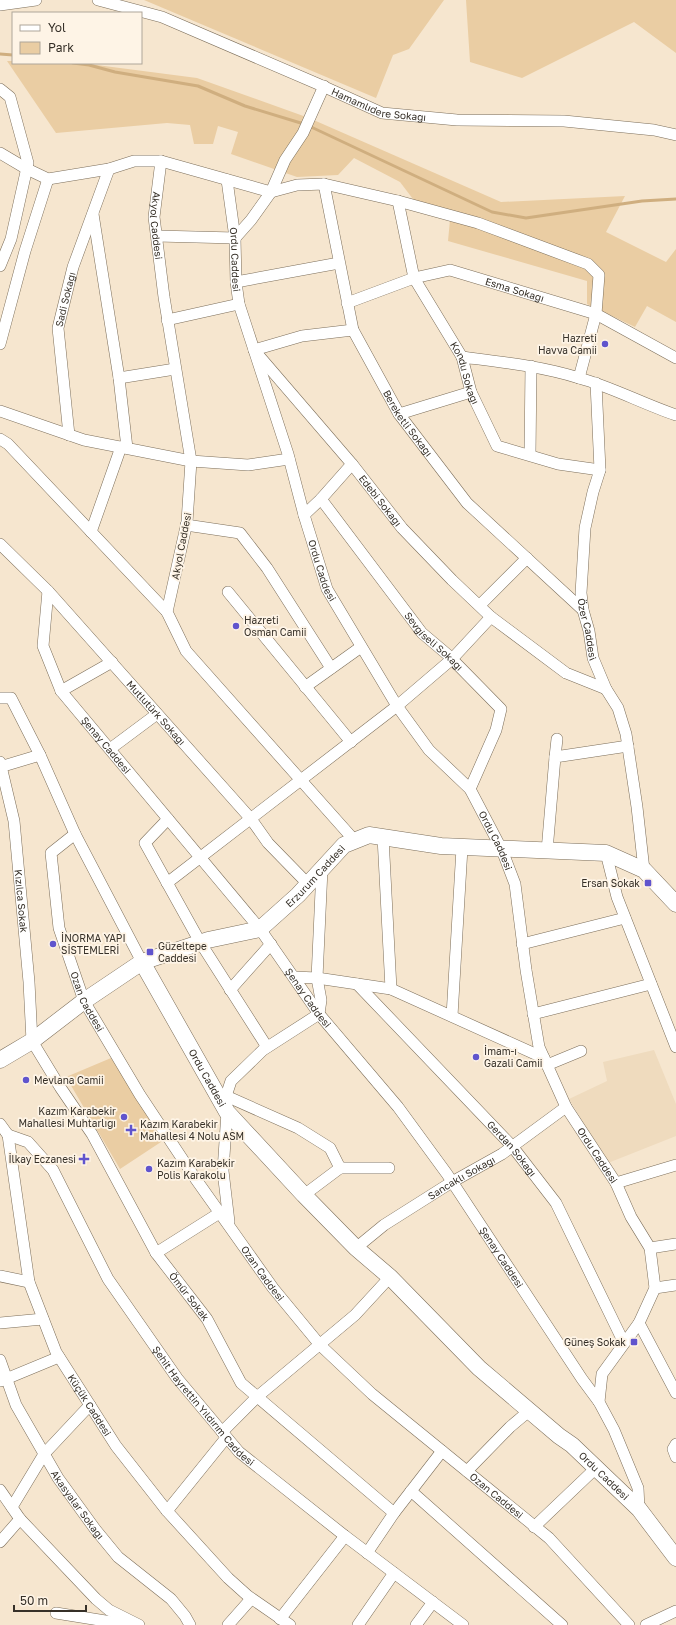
<svg xmlns="http://www.w3.org/2000/svg" width="676" height="1625" viewBox="0 0 676 1625" font-family="'Golos Text',sans-serif">
<rect width="100%" height="100%" fill="#f6e6cf"/>
<path fill="#efdbbe" d="M654 1050 676 1104V1136L608 1163 569 1099 607 1081 603 1062Z"/>
<path fill="#eacda3" d="M144 0H444L409 49 393 55 376 98Z
M466 0H676V53L634 22 522 78 470 62Z
M7 61H13V63L89 64 197 78 309 118 501 202 625 196 606 232 666 262 676 249V322L647 306 635 327 587 304V281L448 241 450 220 416 203 400 182 354 158 338 175 297 177 231 154 238 132 218 126 213 144H194L190 125 167 123 56 133Z
M111 1058 164 1140 120 1169 66 1077Z"/>
<g fill="none" stroke-linecap="round" stroke-linejoin="round">
<path stroke="#cfae7f" stroke-width="3" d="M0 54 13 55
M73 63 89 65 115 72 198 86 245 106 304 124
M309 126 492 212 526 218 642 201 676 199"/>
<defs>
<g id="street">
<path id="s1" d="M98 0 162 17 318 84 382 113 457 120 564 121 654 130 676 135"/>
<path d="M0 5 36 0"/>
<path d="M0 89 10 97 28 163 11 239 0 266"/>
<path d="M0 153 27 169 48 179 109 169 134 161H161L271 192 297 185 324 184 398 201 478 223 588 264 599 275 596 314 579 378"/>
<path id="s2" d="M161 161 154 217 164 297 191 461 187 522 167 612 186 651 355 841"/>
<path id="s3" d="M227 180 235 238 236 282 239 304 288 454 304 515 327 589 397 706 429 750 470 789 502 850 515 884 526 970 539 1047 566 1107 616 1183 631 1217 650 1248 655 1288 639 1323 602 1374 599 1402 614 1430 638 1488 639 1509"/>
<path id="s4" d="M324 184 353 330 399 414 467 503 583 610"/>
<path id="s5" d="M398 201 414 278 462 357 471 392 497 446 558 464 600 470"/>
<path d="M93 214 119 378 127 448"/>
<path d="M157 236 235 238 251 220 271 192 285 160 303 133 324 86"/>
<path d="M236 282 339 263"/>
<path id="s6" d="M347 303 414 278 450 270 596 314 676 358"/>
<path d="M167 320 239 304"/>
<path id="s7" d="M353 330 302 336 254 350 352 464 402 528 452 580 491 617 566 673 606 689"/>
<path d="M0 344 25 251 48 179"/>
<path d="M462 357C501 362 540 366 579 378 612 387 643 404 676 415"/>
<path d="M119 378 175 369"/>
<path id="s8" d="M596 383 600 470 593 492 585 528 581 593 583 610 589 631 593 658 606 689 618 708 626 734 637 807 644 870"/>
<path d="M0 411 84 440 191 461 248 465 289 459"/>
<path d="M399 414 471 392"/>
<path id="s9" d="M69 435 58 328 73 267 109 169"/>
<path d="M0 439 8 444 167 612"/>
<path d="M530 455 531 366"/>
<path id="s10" d="M321 499 422 633 448 655 501 709 496 730 470 789"/>
<path d="M304 515 321 499 352 464"/>
<path d="M186 525 240 533 267 568 331 668"/>
<path d="M91 532 121 447"/>
<path id="s11" d="M0 544 48 591 251 819 268 843 308 884"/>
<path id="s12" d="M48 591 43 646 61 691 260 929 319 1014 398 1107 447 1174 582 1379 599 1402"/>
<path d="M228 592 351 742"/>
<path d="M480 605 527 558"/>
<path d="M305 687 361 647"/>
<path d="M61 691 112 662"/>
<path d="M0 698H11L40 755"/>
<path d="M110 749 157 714"/>
<path d="M555 757 557 739"/>
<path id="s13" d="M0 762 14 821 29 982 32 1041 60 1087 92 1134 156 1253 207 1319 241 1383 394 1513"/>
<path d="M0 767 40 755 75 834 142 962"/>
<path d="M168 819 145 843 200 942 267 1047"/>
<path id="s14" d="M75 834 51 853 59 928 84 1001 140 1095 195 1178 273 1288 320 1345 372 1394 549 1538 629 1625"/>
<path d="M383 837 391 989"/>
<path d="M547 851 555 757 628 746"/>
<path d="M606 853 617 897 676 1047"/>
<path d="M167 883 397 706 452 659 491 617"/>
<path d="M522 944 625 918"/>
<path d="M294 977 317 978 391 989 544 1058"/>
<path id="s15" d="M357 984 512 1146 556 1203 624 1343"/>
<path d="M230 990 271 944"/>
<path d="M533 1014 651 984"/>
<path d="M452 1016 462 848"/>
<path d="M547 1065 581 1051"/>
<path d="M226 1096 298 1128 330 1148 340 1168 304 1195"/>
<path id="s16" d="M0 1124 8 1135 29 1282 56 1352 116 1446 167 1511 228 1578 248 1596 290 1625"/>
<path id="s17" d="M8 1135 28 1142 53 1170 108 1279 177 1378 239 1452 345 1536 463 1625"/>
<path d="M340 1168H389"/>
<path d="M616 1183 676 1165"/>
<path d="M229 1222 223 1171 227 1112 226 1096 231 1081 263 1050 319 1014 321 1000 317 978 322 869"/>
<path id="s18" d="M356 1248 384 1225 452 1182 502 1154 566 1107"/>
<path d="M650 1248 676 1244"/>
<path d="M156 1253 221 1212"/>
<path d="M0 1276 29 1282"/>
<path d="M655 1288 676 1285"/>
<path d="M0 1323 43 1319"/>
<path d="M639 1323 676 1393"/>
<path id="s19" d="M0 1360 16 1405 58 1478 95 1529 118 1557 171 1599 185 1616 190 1625"/>
<path d="M1 1381 59 1357"/>
<path d="M222 1432 257 1397 355 1315 390 1277"/>
<path d="M676 1444 673 1449 676 1457"/>
<path d="M467 1471 510 1427 529 1411"/>
<path d="M0 1490 20 1519 96 1599 109 1610 139 1625"/>
<path d="M411 1491 562 1625"/>
<path d="M12 1507 44 1454 90 1405"/>
<path d="M167 1511 226 1438"/>
<path d="M534 1527 596 1468"/>
<path d="M0 1542 20 1519"/>
<path d="M367 1553 394 1513 442 1451"/>
<path d="M56 1613 130 1625"/>
<path d="M280 1619 345 1536"/>
<path d="M228 1625 251 1599"/>
<path d="M358 1625 394 1573"/>
<path d="M416 1625 433 1602"/>
<path d="M646 1625 676 1611"/>
</g>
<g id="secondary">
<path id="s20" d="M142 962 227 1112 304 1195 356 1248 390 1277 479 1368 559 1436 572 1445 639 1509 676 1558"/>
<path id="s21" d="M0 1060 32 1041 84 1001 142 962 208 940 260 929 298 895 344 845 369 835 441 846 606 853 644 870 676 904"/>
</g>
</defs>
<use href="#street" stroke="#7c6e5a" stroke-width="12"/>
<use href="#secondary" stroke="#7c6e5a" stroke-width="17"/>
<use href="#street" stroke="#fff" stroke-width="11"/>
<use href="#secondary" stroke="#fff" stroke-width="16"/>
</g>
<g fill="#6054cd" stroke="#fef4e6" stroke-width="1.5">
<circle cx="605" cy="344" r="4"/>
<circle cx="236" cy="626" r="4"/>
<rect x="644" y="879" width="8" height="8" rx="2"/>
<circle cx="53" cy="944" r="4"/>
<rect x="146" y="948" width="8" height="8" rx="2"/>
<circle cx="476" cy="1057" r="4"/>
<circle cx="26" cy="1080" r="4"/>
<circle cx="124" cy="1117" r="4"/>
<path d="M129 1124h4v4h4v4h-4v4h-4v-4h-4v-4h4z"/>
<path d="M82 1153h4v4h4v4h-4v4h-4v-4h-4v-4h4z"/>
<circle cx="149" cy="1169" r="4"/>
<rect x="630" y="1338" width="8" height="8" rx="2"/>
</g>
<g text-anchor="middle" stroke-width="3.5" stroke-linejoin="round" paint-order="stroke">
<g font-size="10" fill="#363028" stroke="#fef4e6">
<text dy="4" stroke="none"><textPath href="#s1" startOffset="301">Hamamlıdere Sokağı</textPath></text>
<text dy="4" stroke="none"><textPath href="#s2" startOffset="65">Akyol Caddesi</textPath></text>
<text dy="4" stroke="none"><textPath href="#s3" startOffset="80">Ordu Caddesi</textPath></text>
<text dy="4" stroke="none"><textPath href="#s6" startOffset="176">Esma Sokağı</textPath></text>
<text dy="4" stroke="none"><textPath href="#s9" startOffset="137">Sadi Sokağı</textPath></text>
<text dy="4" stroke="none"><textPath href="#s5" startOffset="187">Kondu Sokağı</textPath></text>
<text dy="4" stroke="none"><textPath href="#s4" startOffset="257">Bereketli Sokağı</textPath></text>
<text dy="4" stroke="none"><textPath href="#s7" startOffset="298">Edebi Sokağı</textPath></text>
<text transform="translate(181 546) rotate(-79)" y="4">Akyol Caddesi</text>
<text dy="4" stroke="none"><textPath href="#s3" startOffset="404">Ordu Caddesi</textPath></text>
<text dy="4" stroke="none"><textPath href="#s8" startOffset="249">Özer Caddesi</textPath></text>
<text dy="4" stroke="none"><textPath href="#s10" startOffset="182">Sevgiseli Sokağı</textPath></text>
<text dy="4" stroke="none"><textPath href="#s11" startOffset="230">Mutlutürk Sokağı</textPath></text>
<text dy="4" stroke="none"><textPath href="#s12" startOffset="174">Şenay Caddesi</textPath></text>
<text dy="4" stroke="none"><textPath href="#s3" startOffset="728">Ordu Caddesi</textPath></text>
<text dy="4" stroke="none"><textPath href="#s21" startOffset="372">Erzurum Caddesi</textPath></text>
<text dy="4" stroke="none"><textPath href="#s13" startOffset="141">Kızılca Sokak</textPath></text>
<text dy="4" stroke="none"><textPath href="#s12" startOffset="498">Şenay Caddesi</textPath></text>
<text dy="4" stroke="none"><textPath href="#s14" startOffset="185">Ozan Caddesi</textPath></text>
<text dy="4" stroke="none"><textPath href="#s20" startOffset="133">Ordu Caddesi</textPath></text>
<text dy="4" stroke="none"><textPath href="#s15" startOffset="226">Gerdan Sokağı</textPath></text>
<text dy="4" stroke="none"><textPath href="#s3" startOffset="1064">Ordu Caddesi</textPath></text>
<text dy="4" stroke="none"><textPath href="#s18" startOffset="127">Sancaklı Sokağı</textPath></text>
<text dy="4" stroke="none"><textPath href="#s12" startOffset="822">Şenay Caddesi</textPath></text>
<text dy="4" stroke="none"><textPath href="#s14" startOffset="509">Ozan Caddesi</textPath></text>
<text dy="4" stroke="none"><textPath href="#s13" startOffset="582">Ömür Sokak</textPath></text>
<text dy="4" stroke="none"><textPath href="#s16" startOffset="300">Küçük Caddesi</textPath></text>
<text dy="4" stroke="none"><textPath href="#s17" startOffset="340">Şehit Hayrettin Yıldırım Caddesi</textPath></text>
<text dy="4" stroke="none"><textPath href="#s20" startOffset="697">Ordu Caddesi</textPath></text>
<text dy="4" stroke="none"><textPath href="#s14" startOffset="833">Ozan Caddesi</textPath></text>
<text dy="4" stroke="none"><textPath href="#s19" startOffset="165">Akasyalar Sokağı</textPath></text>
</g>
<g font-size="10" fill="#363028" stroke="#fef4e6" text-anchor="start">
<text x="597" y="342" text-anchor="end">Hazreti<tspan x="597" dy="12">Havva Camii</tspan></text>
<text x="244" y="624">Hazreti<tspan x="244" dy="12">Osman Camii</tspan></text>
<text x="640" y="887" text-anchor="end">Ersan Sokak</text>
<text x="61" y="942">İNORMA YAPI<tspan x="61" dy="12">SİSTEMLERİ</tspan></text>
<text x="158" y="950">Güzeltepe<tspan x="158" dy="12">Caddesi</tspan></text>
<text x="484" y="1055">İmam-ı<tspan x="484" dy="12">Gazali Camii</tspan></text>
<text x="34" y="1084">Mevlana Camii</text>
<text x="116" y="1115" text-anchor="end">Kazım Karabekir<tspan x="116" dy="12">Mahallesi Muhtarlığı</tspan></text>
<text x="140" y="1128">Kazım Karabekir<tspan x="140" dy="12">Mahallesi 4 Nolu ASM</tspan></text>
<text x="76" y="1163" text-anchor="end">İlkay Eczanesi</text>
<text x="157" y="1167">Kazım Karabekir<tspan x="157" dy="12">Polis Karakolu</tspan></text>
<text x="626" y="1346" text-anchor="end">Güneş Sokak</text>
</g>
</g>
<rect x="12" y="12" width="130" height="52" fill="#fef4e6" stroke="#aea69a"/>
<rect x="20" y="25" width="20" height="6" fill="#ffffff" stroke="#aea69a"/>
<text x="48" y="32" font-size="12" fill="#363028">Yol</text>
<rect x="20" y="42" width="20" height="12" fill="#eacda3" stroke="#aea69a"/>
<text x="48" y="52" font-size="12" fill="#363028">Park</text>
<path d="M14 1605v6h72v-6" fill="none" stroke="#363028" stroke-width="2"/>
<text x="20" y="1605" font-size="12" fill="#363028" stroke="#fef4e6" stroke-width="3" paint-order="stroke">50 m</text>
</svg>
